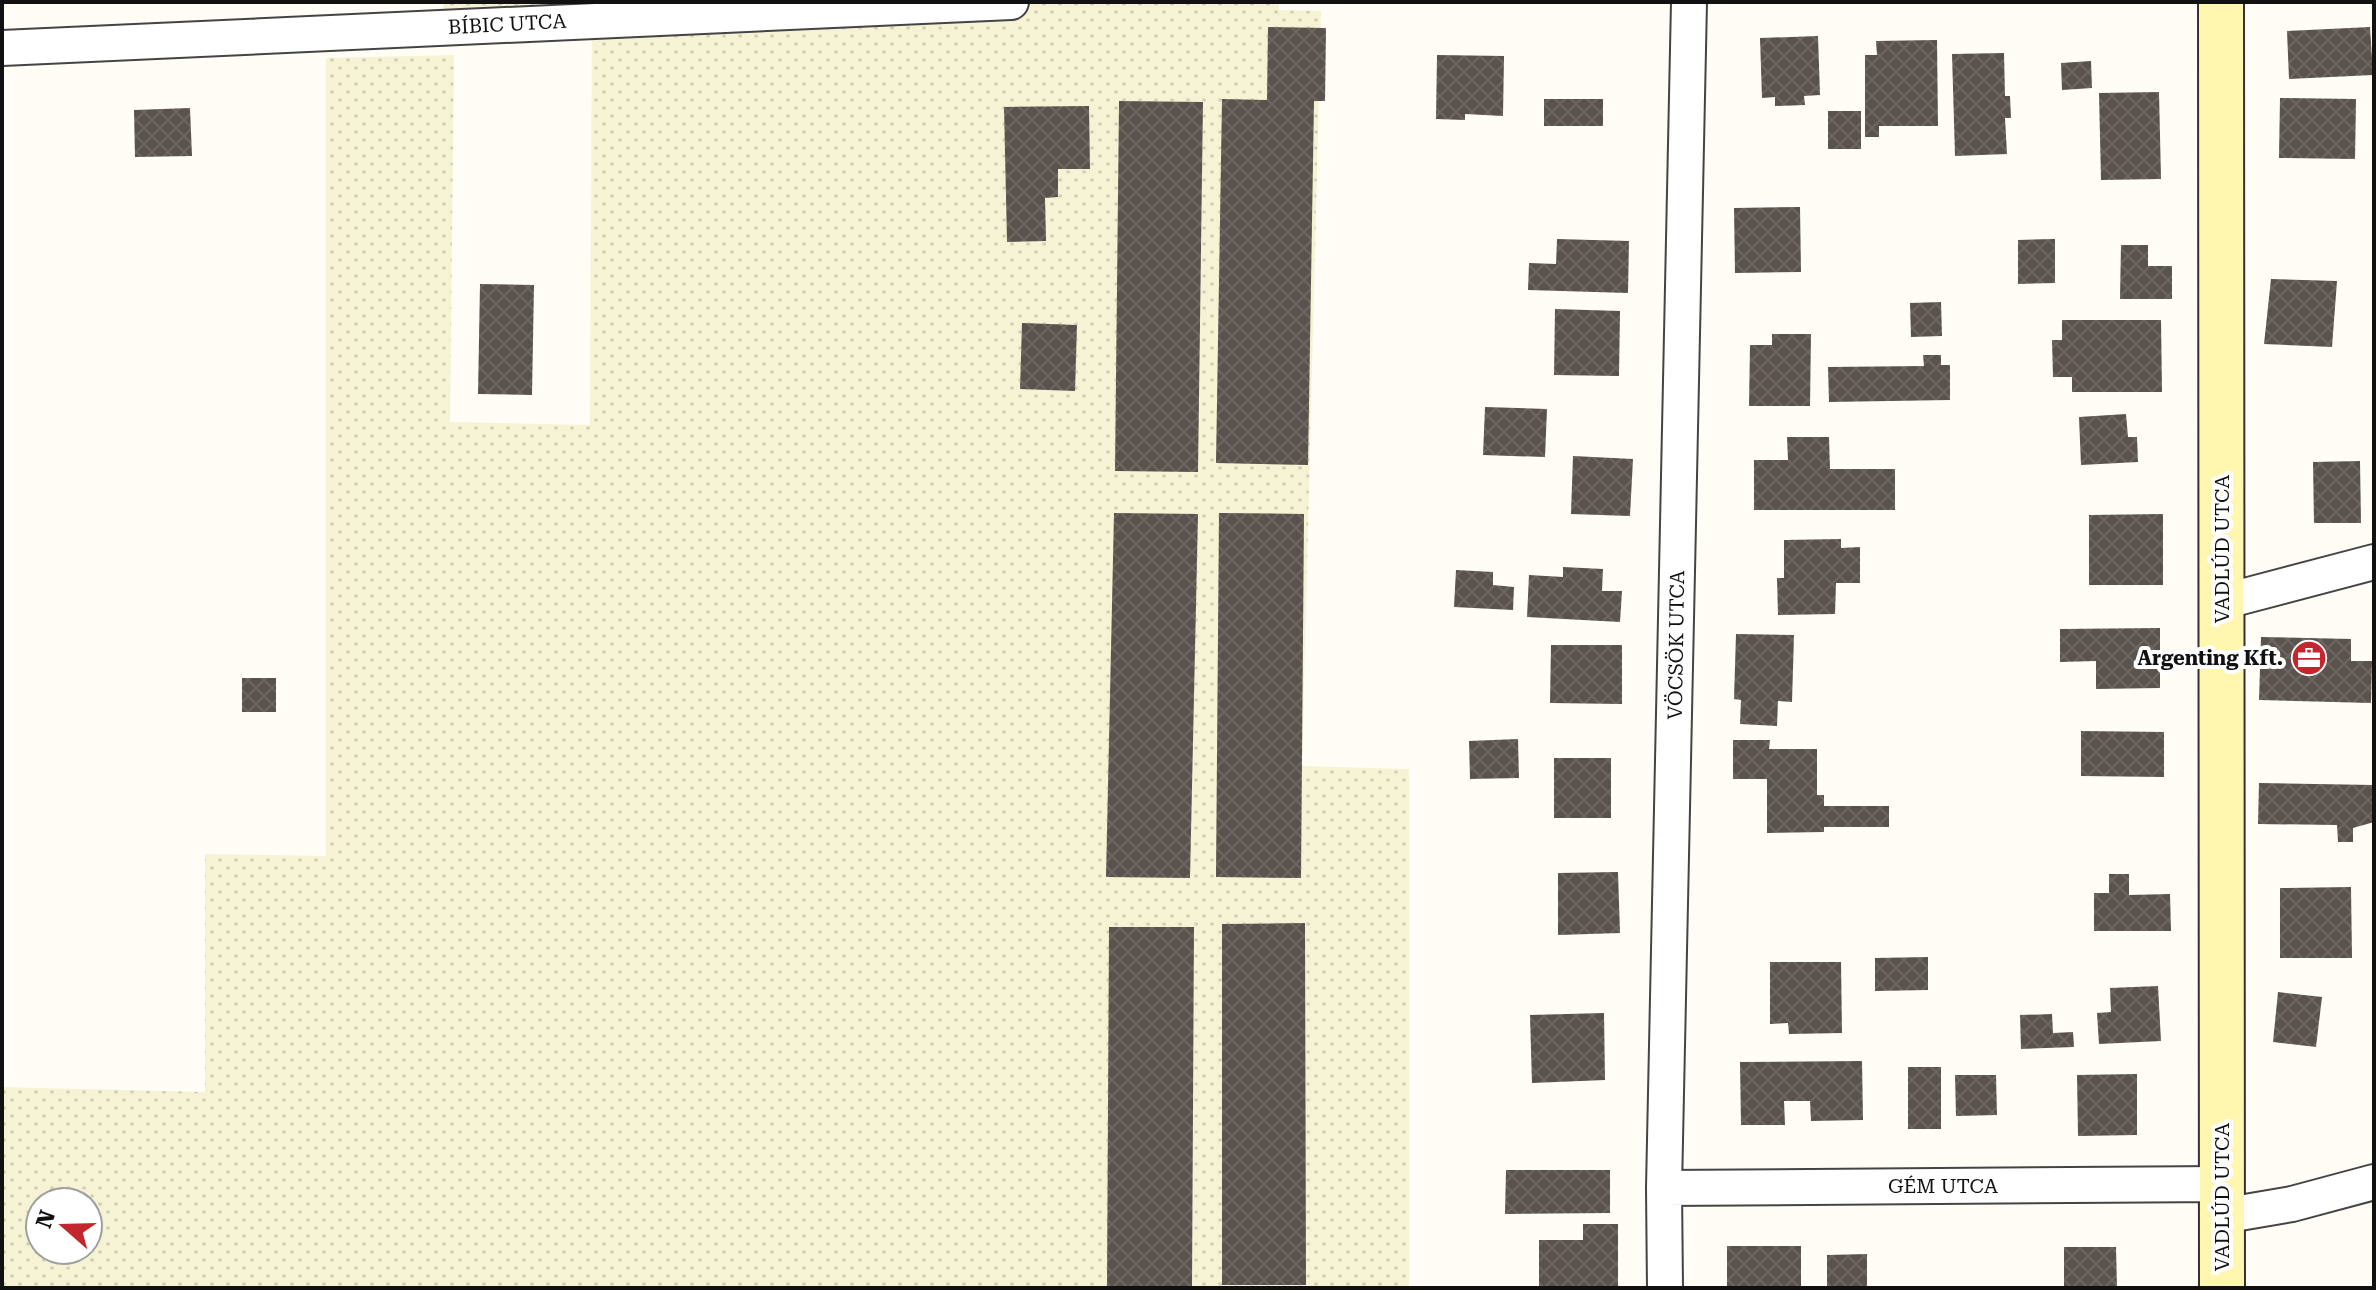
<svg xmlns="http://www.w3.org/2000/svg" width="2376" height="1290" viewBox="0 0 2376 1290" font-family="'Roboto Serif',serif">
<defs>
<pattern id="farmland-dots" width="8" height="8" patternUnits="userSpaceOnUse" patternTransform="scale(2)"><rect width="8" height="8" fill="#f6f3d4"/><path d="M2 2h.1M6 6h.1" fill="none" stroke="#d2cfb5" stroke-width="1.8" stroke-linecap="round"/></pattern>
<pattern id="building-cross-hatch" width="8" height="8" patternUnits="userSpaceOnUse" patternTransform="scale(2)"><rect width="8" height="8" fill="#5a524d"/><path d="M0 0l8 8M0 8l8-8" fill="none" stroke="#6d6662"/></pattern>
</defs>
<rect width="100%" height="100%" fill="#fffdf5"/>
<path fill="url(#farmland-dots)" fill-rule="evenodd" d="M443 2H1279V10L1321 11 1302 766 1409 769V1288H2V1087L205 1092V854L326 856V58L454 55 450 422 590 425 592 6 444 14ZM40 1202H88V1250H40Z"/>
<path fill="url(#building-cross-hatch)" d="M1268 27 1326 28 1325 101H1314L1308 465 1216 463 1222 99 1267 100Z
M2370 27 2373 75 2289 79 2287 31Z
M1818 36 1820 95 1804 96 1805 105 1775 106V97L1762 98 1760 38Z
M1937 40 1938 126H1879V137H1865V55H1877L1876 41Z
M2004 53 2005 96H2010L2011 118H2005L2007 154 1955 156 1952 54Z
M1437 55 1504 56 1503 116 1465 114V120L1436 119Z
M2091 61 2092 88 2062 90 2061 63Z
M2159 92 2161 179 2101 180 2099 93Z
M2280 98 2356 99 2355 159 2279 158Z
M1544 99H1603V126H1544Z
M1119 101 1203 102 1198 472 1115 471Z
M1089 106 1090 169H1058V197L1045 198 1046 241 1007 242 1004 107Z
M190 108 192 156 135 157 134 110Z
M1828 111H1861V149H1828Z
M1800 207 1801 272 1735 273 1734 208Z
M1557 239 1629 241 1628 293 1528 290 1529 263 1556 264Z
M2055 239V283L2018 284V240Z
M2121 245H2148V266H2172V299H2120Z
M2271 279 2337 281 2332 347 2264 344Z
M480 284 534 285 532 395 478 394Z
M1941 302 1942 336 1911 337 1910 303Z
M1555 309 1620 311 1619 376 1554 375Z
M2062 320H2161L2162 392H2072V377H2053L2052 340H2062Z
M1022 323 1077 325 1075 391 1020 389Z
M1772 334H1811L1810 406H1749L1750 345H1772Z
M1923 355H1941V365H1950V400L1829 402 1828 367 1924 366Z
M1485 407 1547 409 1545 457 1483 455Z
M2126 414 2128 437H2137L2138 462 2081 465 2079 417Z
M1787 437H1829L1830 469H1895V510H1754V460H1788Z
M1573 456 1633 459 1630 516 1571 514Z
M2360 461 2361 523H2314L2313 462Z
M1114 513 1198 514 1190 878 1106 877Z
M1219 513 1304 514 1301 878 1216 877Z
M2163 514V585H2089V515Z
M1841 539V548L1860 547V583H1836L1835 614 1778 615 1777 578H1784V540Z
M1563 567 1603 569 1602 591H1622L1620 622 1527 617 1529 575 1563 577Z
M1456 570 1493 572V585L1514 587 1513 610 1454 607Z
M2160 628V688L2096 689V661L2060 662V629Z
M1736 634 1794 635 1792 702 1778 701 1777 726 1740 724 1741 700 1734 699Z
M2261 637 2351 639V661H2372L2371 703 2259 700Z
M1551 645H1622V704L1550 703Z
M242 678H276V712H242Z
M2081 731 2164 732V777L2081 776Z
M1518 739 1519 778 1470 779 1469 741Z
M1733 740H1770L1769 749H1817V795H1824V806H1889V827H1824V832L1767 833V779H1733Z
M1554 758H1611V818H1554Z
M2259 783 2374 785V822L2353 828V842H2338L2337 825 2258 824Z
M1618 872 1620 933 1558 935V873Z
M2109 874H2129V895L2170 894 2171 931H2094V893H2109Z
M2351 887 2352 958H2280V888Z
M1305 923 1306 1285H1222V924Z
M1109 927H1194L1192 1288H1107Z
M1928 957V990L1875 991V958Z
M1770 962H1841L1842 1033 1789 1034 1788 1023 1770 1024Z
M2158 986 2161 1041 2099 1044 2097 1013 2111 1012 2110 988Z
M2278 992 2322 997 2316 1047 2273 1042Z
M1604 1013 1605 1080 1532 1083 1530 1015Z
M2052 1014 2053 1033 2073 1032 2074 1047 2021 1049 2020 1015Z
M1862 1061 1863 1120 1811 1121 1810 1101H1784L1785 1125H1741L1740 1062Z
M1908 1067H1941V1129H1908Z
M2137 1074V1135L2078 1136 2077 1075Z
M1955 1075H1996L1997 1115 1956 1116Z
M1506 1170H1610V1213L1505 1214Z
M1583 1224H1618V1288H1539V1240H1583Z
M1727 1246H1801V1288H1727Z
M2064 1247H2116L2117 1288H2064Z
M1867 1254V1288H1827V1255Z"/>
<g fill="none" stroke-linecap="round" stroke-linejoin="round">
<defs>
<path id="street" d="M2 48 1011 2
M2222 602 2374 562
M1664 1188 2222 1184
M2222 1216 2292 1204 2374 1182
M1665 1288 1664 1188 1689 2"/>
<path id="secondary" d="M2221 2 2222 1288"/>
</defs>
<use href="#street" stroke="#444" stroke-width="38"/>
<use href="#secondary" stroke="#333" stroke-width="48"/>
<use href="#street" stroke="#fff" stroke-width="34"/>
<use href="#secondary" stroke="#fff6b0" stroke-width="44"/>
</g>
<defs>
<symbol id="office-disc" viewBox="-11 -11 22 22"><circle r="9.5" fill="#c4262e" stroke="#fff"/><path d="M-6-3h4V-5.5h4V-3h4V5H-6ZM-1-4.5V-3h2v-1.5ZM-6 0V1H6V0Z" fill="#fff"/></symbol>
</defs>
<g fill-rule="evenodd">
<use href="#office-disc" x="2289" y="638" width="40" height="40"/>
</g>
<g text-anchor="middle" stroke-width="8" stroke-linejoin="round" paint-order="stroke">
<g font-size="20" fill="#111" stroke="#fff">
<text transform="translate(507 24) rotate(-3)" y="7">BÍBIC UTCA</text>
<text transform="translate(2222 549) rotate(-90)" y="7">VADLÚD UTCA</text>
<text transform="translate(1676 645) rotate(-89)" y="7">VÖCSÖK UTCA</text>
<text x="1943" y="1193">GÉM UTCA</text>
<text transform="translate(2222 1197) rotate(-90)" y="7">VADLÚD UTCA</text>
</g>
<g font-size="20" font-weight="bold" fill="#111" stroke="#fff" text-anchor="end">
<text x="2283" y="665">Argenting Kft.</text>
</g>
</g>
<rect width="2376" height="1290" fill="none" stroke="#111111" stroke-width="8"/>
<g transform="translate(64 1226) rotate(290)"><circle r="38" fill="#ffffff" stroke="#a0a0a0" stroke-width="2"/>
<path d="M0-6L14 30L0 20L-14 30Z" fill="#c4262e"/>
<text y="-12" font-size="22" font-weight="bold" text-anchor="middle" fill="#111111">N</text>
</g>
</svg>
